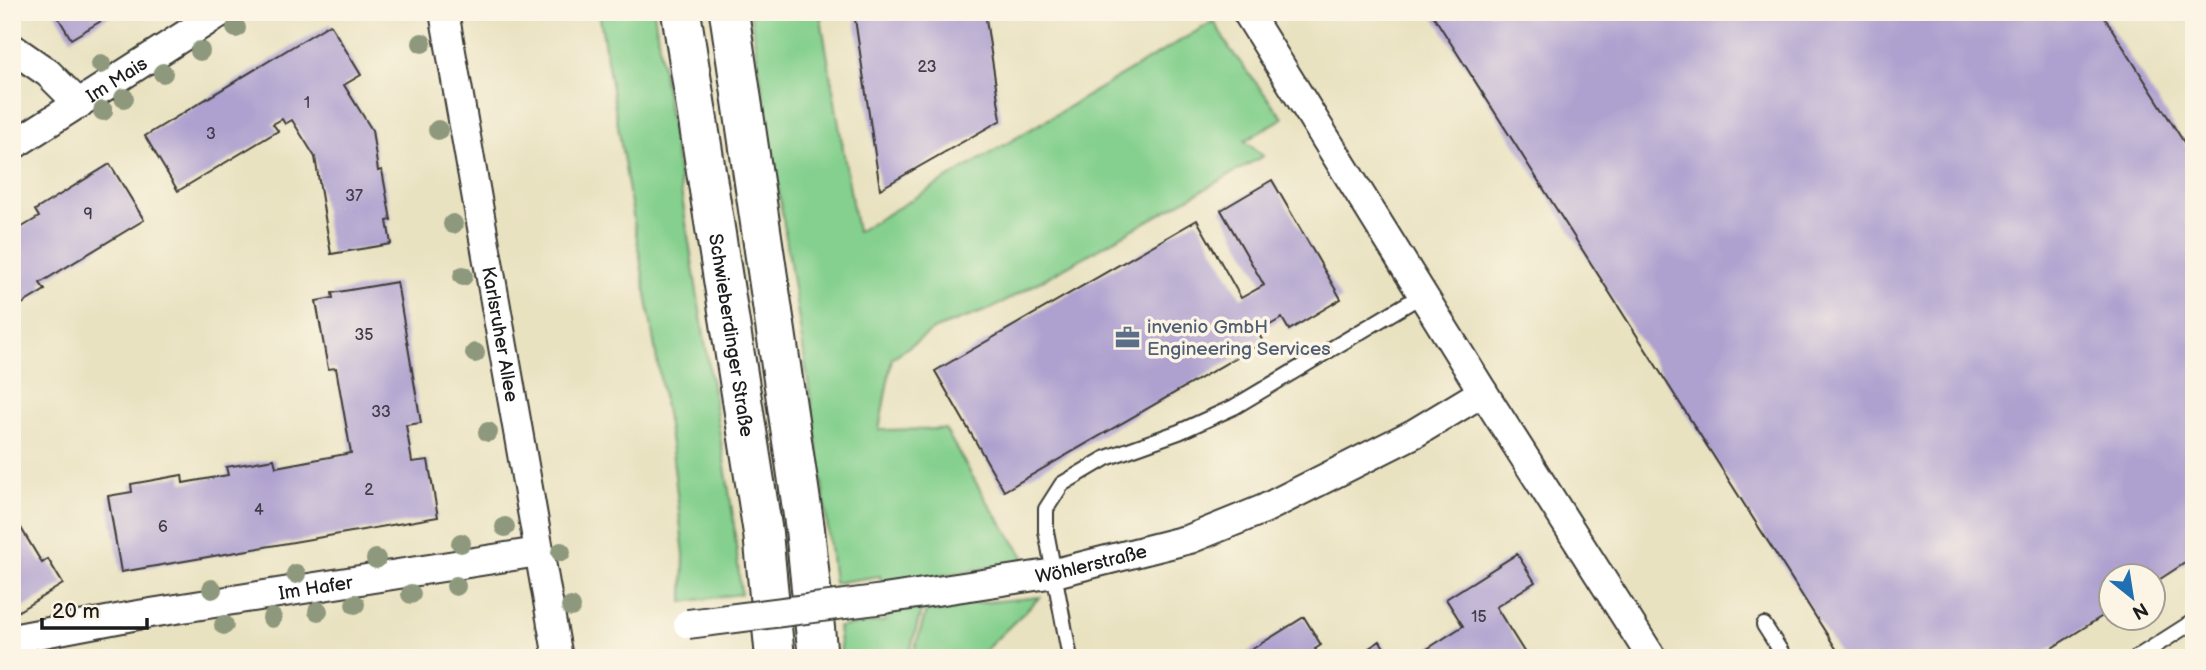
<svg xmlns="http://www.w3.org/2000/svg" width="2206" height="670" viewBox="0 0 2206 670" font-family="'Balsamiq Sans',sans-serif">
<rect width="100%" height="100%" fill="#fcf5e5"/>
<filter id="ink" filterUnits="userSpaceOnUse"><feTurbulence type="fractalNoise" baseFrequency=".0143" numOctaves="2"/><feDisplacementMap in="SourceGraphic" scale="14" xChannelSelector="R" yChannelSelector="G"/><feConvolveMatrix kernelMatrix="1 2 1 2 8 2 1 2 1" color-interpolation-filters="sRGB"/></filter>
<filter id="wash" filterUnits="userSpaceOnUse"><feTurbulence type="fractalNoise" baseFrequency=".00686" numOctaves="4" result="noise"/><feDisplacementMap in="SourceGraphic" scale="28" xChannelSelector="R" yChannelSelector="G"/><feGaussianBlur stdDeviation="1.57" result="paint"/><feColorMatrix in="noise" values="0 0 0 0 0 0 0 0 0 0 0 0 0 0 0 0 0 1.4 0 .05"/><feComposite in="paint" operator="in"/></filter>
<g filter="url(#wash)">
<rect width="100%" height="100%" fill="#e9e2c1"/>
<path fill="#85d08e" stroke="#507655" stroke-width="2" d="M599 12H654L685 217 733 516 741 594 683 602 684 555 672 450Z
M750 12H820L857 232 1214 21 1230 49 1283 118 1245 141 1263 156 993 308 935 329 892 358 879 430 945 429 986 500 1027 561 882 586 880 576 834 583C813 392 780 202 750 12Z
M1040 597 977 658H912L927 608Z
M922 608 908 658H842L838 627 886 621 885 612Z"/>
<g id="blocks">
<path fill="#aea0cf" d="M55 12H116L71 39Z
M854 12H985L1001 120 880 189Z
M1431 12H2101L2194 158V557L2154 583V576H2112V610L2036 658H1842Z
M330 24 361 75 344 85 372 130 378 171 382 170 391 220 387 221 391 244 331 254 315 157 292 120 285 124 282 119 273 124 278 131 178 191 145 136Z
M110 164 144 220 40 283 45 290 12 310V233L39 217 35 210Z
M1272 180 1341 299 1289 330 1282 318 1258 332 1263 342 1004 491 935 371 1197 220 1241 298 1264 285 1221 210Z
M397 282 421 423 406 425 412 462 428 460 438 517 121 572 108 496 132 492 131 484 182 475 183 483 228 475 226 467 274 459 276 467 351 453 336 368 328 369 316 301 333 298 332 293Z
M12 513 42 563 48 559 63 584 12 615Z
M1517 554 1535 582 1496 607 1528 658H1413L1463 626 1446 599Z
M1304 617 1321 645 1315 649 1321 658H1249L1246 653Z
M1380 641 1390 658H1354Z"/>
</g>
</g>
<g filter="url(#ink)">
<use href="#blocks" fill-opacity="0" stroke="#3b3a35" stroke-width="2"/>
<g fill="none" stroke-linecap="round" stroke-linejoin="round">
<defs>
<path id="service" d="M1764 625 1785 658
M1070 658 1046 531V509L1062 484 1106 458 1179 432 1234 407 1422 295
M2136 658 2194 621"/>
<g id="minor">
<path id="s1" d="M444 12 558 658"/>
<path d="M1247 12 1483 392 1652 658"/>
<path d="M12 48 48 73 79 104"/>
<path id="s2" d="M12 146 221 12"/>
<path id="s3" d="M884 599 1055 573 1190 539 1264 509 1415 433 1483 392"/>
<path id="s4" d="M12 639 138 615 538 552"/>
</g>
<g id="secondary">
<path id="s5" d="M681 12 763 533 775 658"/>
<path d="M729 12 805 529 818 658"/>
</g>
</defs>
<use href="#service" stroke="#3b3a35" stroke-width="18"/>
<use href="#minor" stroke="#3b3a35" stroke-width="32"/>
<use href="#secondary" stroke="#3b3a35" stroke-width="42"/>
<use href="#service" stroke="#fff" stroke-width="14"/>
<use href="#minor" stroke="#fff" stroke-width="28"/>
<use href="#secondary" stroke="#fff" stroke-width="38"/>
<defs>
<path id="minor-bridge" d="M688 624 884 599"/>
</defs>
<use href="#minor-bridge" stroke="#3b3a35" stroke-width="32" stroke-linecap="butt"/>
<use href="#minor-bridge" stroke="#fff" stroke-width="28"/>
</g>
<g fill="#8d987c">
<circle cx="236" cy="28" r="10"/>
<circle cx="422" cy="43" r="10"/>
<circle cx="200" cy="51" r="10"/>
<circle cx="101" cy="64" r="10"/>
<circle cx="163" cy="73" r="10"/>
<circle cx="124" cy="98" r="10"/>
<circle cx="103" cy="111" r="10"/>
<circle cx="438" cy="130" r="10"/>
<circle cx="453" cy="224" r="10"/>
<circle cx="463" cy="276" r="10"/>
<circle cx="475" cy="353" r="10"/>
<circle cx="488" cy="432" r="10"/>
<circle cx="505" cy="527" r="10"/>
<circle cx="461" cy="543" r="10"/>
<circle cx="561" cy="552" r="10"/>
<circle cx="376" cy="559" r="10"/>
<circle cx="296" cy="574" r="10"/>
<circle cx="456" cy="586" r="10"/>
<circle cx="212" cy="589" r="10"/>
<circle cx="411" cy="594" r="10"/>
<circle cx="355" cy="604" r="10"/>
<circle cx="571" cy="607" r="10"/>
<circle cx="318" cy="611" r="10"/>
<circle cx="272" cy="618" r="10"/>
<circle cx="224" cy="625" r="10"/>
</g>
</g>
<defs>
<symbol id="office-bare" viewBox="-9 -9 18 18"><path d="M-6-3h4V-5.5h4V-3h4V5H-6ZM-1-4.5V-3h2v-1.5ZM-6 0V1H6V0Z" fill="#5c6f8a" stroke="#fcf5e5" stroke-width="2.5" paint-order="stroke"/></symbol>
</defs>
<g fill-rule="evenodd">
<use href="#office-bare" x="1110" y="320" width="35" height="35"/>
</g>
<g text-anchor="middle" stroke-width="7" stroke-linejoin="round" paint-order="stroke">
<g font-size="16" fill="#403d49">
<text x="927" y="72">23</text>
<text x="307" y="108">1</text>
<text x="211" y="139">3</text>
<text x="354" y="201">37</text>
<text x="88" y="219">9</text>
<text x="364" y="340">35</text>
<text x="381" y="417">33</text>
<text x="369" y="495">2</text>
<text x="259" y="515">4</text>
<text x="163" y="532">6</text>
<text x="1479" y="622">15</text>
</g>
<g font-size="19" fill="#1c1c1c" stroke="#fcf5e5">
<text dy="7" stroke="none"><textPath href="#s2" startOffset="124">Im Mais</textPath></text>
<text dy="7" stroke="none"><textPath href="#s5" startOffset="327">Schwieberdinger Straße</textPath></text>
<text dy="7" stroke="none"><textPath href="#s1" startOffset="327">Karlsruher Allee</textPath></text>
<text dy="7" stroke="none"><textPath href="#s3" startOffset="210">Wöhlerstraße</textPath></text>
<text dy="7" stroke="none"><textPath href="#s4" startOffset="308">Im Hafer</textPath></text>
</g>
<g font-size="19" fill="#4e5e75" stroke="#fcf5e5" text-anchor="start">
<text x="1147" y="333">invenio GmbH<tspan x="1147" dy="22">Engineering Services</tspan></text>
</g>
</g>
<rect width="2206" height="670" fill="none" stroke="#fcf5e5" stroke-width="42"/>
<g transform="translate(2132 597) rotate(150)"><circle r="33" fill="#fcf5e5" stroke="#a29e95" stroke-width="2"/>
<path d="M0-5L12 26L0 18L-12 26Z" fill="#1f6fb2"/>
<text y="-10" font-size="19" font-weight="bold" text-anchor="middle" fill="#1c1c1c">N</text>
</g>
<path d="M42 618v10h105v-10" fill="none" stroke="#1c1c1c" stroke-width="3.5"/>
<text x="52" y="618" font-size="21" fill="#1c1c1c" stroke="#fcf5e5" stroke-width="5" paint-order="stroke">20 m</text>
</svg>
